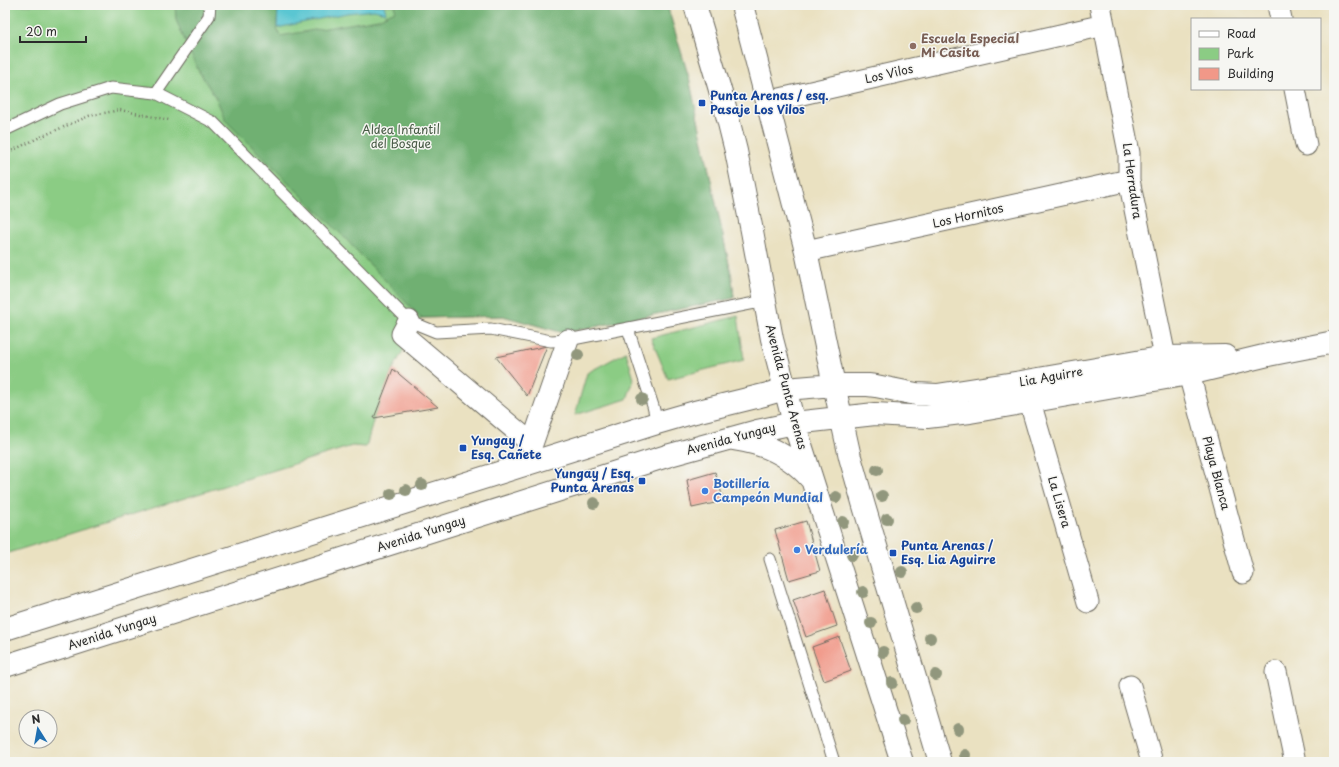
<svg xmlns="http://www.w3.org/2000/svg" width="1339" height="767" viewBox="0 0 1339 767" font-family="'Playpen Sans',sans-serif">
<rect width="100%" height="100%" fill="#f6f6f2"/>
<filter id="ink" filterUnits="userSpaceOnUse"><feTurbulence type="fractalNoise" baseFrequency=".025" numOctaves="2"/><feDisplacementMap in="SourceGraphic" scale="8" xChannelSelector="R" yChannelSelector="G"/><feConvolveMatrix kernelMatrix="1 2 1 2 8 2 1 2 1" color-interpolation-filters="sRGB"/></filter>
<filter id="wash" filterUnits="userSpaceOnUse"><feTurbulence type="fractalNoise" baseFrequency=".012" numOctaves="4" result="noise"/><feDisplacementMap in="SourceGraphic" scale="16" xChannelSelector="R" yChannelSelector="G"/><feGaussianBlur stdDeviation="0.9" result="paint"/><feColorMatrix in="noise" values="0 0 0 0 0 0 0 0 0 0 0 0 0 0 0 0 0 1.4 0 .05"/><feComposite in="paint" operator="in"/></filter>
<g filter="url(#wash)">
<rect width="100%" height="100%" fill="#eae1c1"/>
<path fill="#8bcc84" stroke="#5b7c58" d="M5 5H667L689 78 732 278 734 298 564 333 503 316 421 318 393 369 374 418 366 447 352 446 5 554Z
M738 316 744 360 668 379 651 338Z
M626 352 634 379 627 399 575 415 587 373Z"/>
<path fill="#70b072" stroke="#4e6e4e" d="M175 5H278L277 28 280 36 378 19 395 11V5H667L689 78 732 278 734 298 564 333 503 316 421 318 340 233 226 121 217 100 198 70 176 20Z"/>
<path fill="#5ac6d2" stroke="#42787e" d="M278 5H384L386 13 374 10 347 13 277 28Z"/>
<g id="blocks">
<path fill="#f19888" d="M547 346 527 396 496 357Z
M393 369 438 407 374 418Z
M715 472 724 501 692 508 687 480Z
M806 521 820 571 789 580 775 530Z
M825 589 837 626 806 637 793 600Z
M839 637 851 671 824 681 812 647Z"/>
</g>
</g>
<g filter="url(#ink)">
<use href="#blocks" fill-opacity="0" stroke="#6e6b60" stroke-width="1"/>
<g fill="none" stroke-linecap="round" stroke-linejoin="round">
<defs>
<path id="lane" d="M156 93 209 16 210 5
M5 130 60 104 111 88 156 93 213 122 409 321 436 332 491 329 551 341 568 340 765 301
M628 329 653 406 657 423
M770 559 834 762"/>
<path id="street" d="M1100 5 1129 153V180L1165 357
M1278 5 1281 19
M1295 89 1306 145
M767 102 1104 25
M806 251 1129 180
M409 321 402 334 532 444 568 340
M1189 374 1243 573
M1030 402 1088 602
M1276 672 1295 762
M1130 686 1152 762"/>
<path id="secondary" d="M695 5 725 107 736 151 752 231 772 339 794 423 902 762
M742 5 806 251 834 385 850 457 864 506 940 762
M734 439C764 443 791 456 811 479
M5 629 657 423 695 412 764 395 785 389 834 385H868L876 386 916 394 937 395 1021 382 1165 357 1225 356
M5 666 670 455 757 431 794 423 875 414 927 417 970 412 1189 374 1268 355 1334 342"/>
</defs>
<use href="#lane" stroke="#6e6b60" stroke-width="13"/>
<use href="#street" stroke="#6e6b60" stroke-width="23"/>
<use href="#secondary" stroke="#6e6b60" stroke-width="24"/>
<path stroke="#6e6b60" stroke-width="2.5" stroke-dasharray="1 3" stroke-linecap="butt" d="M5 154 38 138 89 116 120 110 169 120"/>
<use href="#lane" stroke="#fff" stroke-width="11"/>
<use href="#street" stroke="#fff" stroke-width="21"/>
<use href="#secondary" stroke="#fff" stroke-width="22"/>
</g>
<g fill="#91977d">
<circle cx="578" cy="355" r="6"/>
<circle cx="642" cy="399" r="6"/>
<circle cx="877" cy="470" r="6"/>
<circle cx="422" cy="485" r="6"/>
<circle cx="406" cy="490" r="6"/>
<circle cx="391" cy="494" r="6"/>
<circle cx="882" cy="496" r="6"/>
<circle cx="836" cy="497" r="6"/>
<circle cx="594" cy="503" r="6"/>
<circle cx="887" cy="519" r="6"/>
<circle cx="843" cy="522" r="6"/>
<circle cx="852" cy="555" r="6"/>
<circle cx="902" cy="572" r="6"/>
<circle cx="863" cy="592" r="6"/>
<circle cx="916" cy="608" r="6"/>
<circle cx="871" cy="623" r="6"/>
<circle cx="930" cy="638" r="6"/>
<circle cx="883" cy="652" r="6"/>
<circle cx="936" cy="675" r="6"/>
<circle cx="892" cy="683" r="6"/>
<circle cx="903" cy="720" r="6"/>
<circle cx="958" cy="729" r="6"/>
<circle cx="965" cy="755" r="6"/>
</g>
</g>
<circle fill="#8d6e63" stroke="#f6f6f2" stroke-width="1.5" cx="913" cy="46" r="4"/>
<g fill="#1a4fb4" stroke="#f6f6f2" stroke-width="1.5">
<rect x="698" y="99" width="8" height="8" rx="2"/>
<rect x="459" y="444" width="8" height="8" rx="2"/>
<rect x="638" y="477" width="8" height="8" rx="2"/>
<rect x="889" y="549" width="8" height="8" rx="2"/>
</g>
<g fill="#3f7fe0" stroke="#f6f6f2" stroke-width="1.5">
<circle cx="705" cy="491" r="4"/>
<circle cx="797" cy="550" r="4"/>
</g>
<g text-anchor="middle" stroke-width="3" stroke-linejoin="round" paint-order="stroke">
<g font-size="12" font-weight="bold" fill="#785e54" stroke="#f6f6f2" text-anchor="start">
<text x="921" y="43">Escuela Especial<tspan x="921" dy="14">Mi Casita</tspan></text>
</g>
<g font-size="12" fill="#2b2b2b" stroke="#f6f6f2">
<text transform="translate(889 74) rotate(-13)" y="4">Los Vilos</text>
<text transform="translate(1132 181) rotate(82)" y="4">La Herradura</text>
<text transform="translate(968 216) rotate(-13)" y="4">Los Hornitos</text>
<text transform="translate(1051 377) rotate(-10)" y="4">Lia Aguirre</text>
<text transform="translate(786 387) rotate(75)" y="4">Avenida Punta Arenas</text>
<text transform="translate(731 439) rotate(-15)" y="4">Avenida Yungay</text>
<text transform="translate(1216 473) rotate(75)" y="4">Playa Blanca</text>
<text transform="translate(1059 502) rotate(74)" y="4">La Lisera</text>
<text transform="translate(421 534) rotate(-18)" y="4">Avenida Yungay</text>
<text transform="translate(112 632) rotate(-18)" y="4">Avenida Yungay</text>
</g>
<g font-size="12" font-weight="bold" fill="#164399" stroke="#f6f6f2" text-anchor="start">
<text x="710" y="100">Punta Arenas / esq.<tspan x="710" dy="14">Pasaje Los Vilos</tspan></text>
<text x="471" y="445">Yungay /<tspan x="471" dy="14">Esq. Cañete</tspan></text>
<text x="634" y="478" text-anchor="end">Yungay / Esq.<tspan x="634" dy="14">Punta Arenas</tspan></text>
<text x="901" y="550">Punta Arenas /<tspan x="901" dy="14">Esq. Lia Aguirre</tspan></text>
</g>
<g font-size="12" fill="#485b46" stroke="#f6f6f2">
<text x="401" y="134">Aldea Infantil<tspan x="401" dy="14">del Bosque</tspan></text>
</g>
<g font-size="12" font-weight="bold" fill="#366cbe" stroke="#f6f6f2" text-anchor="start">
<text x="713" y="488">Botillería<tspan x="713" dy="14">Campeón Mundial</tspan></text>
<text x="805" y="554">Verdulería</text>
</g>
</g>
<rect width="1339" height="767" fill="none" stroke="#f6f6f2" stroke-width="20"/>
<rect x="1191" y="18" width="130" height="72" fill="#f6f6f2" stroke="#a5a5a2"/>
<rect x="1199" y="31" width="20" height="6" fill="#ffffff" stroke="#a5a5a2"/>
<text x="1227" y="38" font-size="12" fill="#2b2b2b">Road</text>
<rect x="1199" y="48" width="20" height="12" fill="#8bcc84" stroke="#a5a5a2"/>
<text x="1227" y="58" font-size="12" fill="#2b2b2b">Park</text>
<rect x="1199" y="68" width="20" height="12" fill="#f19888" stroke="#a5a5a2"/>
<text x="1227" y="78" font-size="12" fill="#2b2b2b">Building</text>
<g transform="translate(38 729) rotate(349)"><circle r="19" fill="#f6f6f2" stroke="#a5a5a2"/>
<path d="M0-3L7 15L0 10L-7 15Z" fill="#1f6fb2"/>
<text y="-6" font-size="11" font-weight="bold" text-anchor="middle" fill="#2b2b2b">N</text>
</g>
<path d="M20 36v6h66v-6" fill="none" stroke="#2b2b2b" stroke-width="2"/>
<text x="26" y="36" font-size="12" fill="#2b2b2b" stroke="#f6f6f2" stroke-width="3" paint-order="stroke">20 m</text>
</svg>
